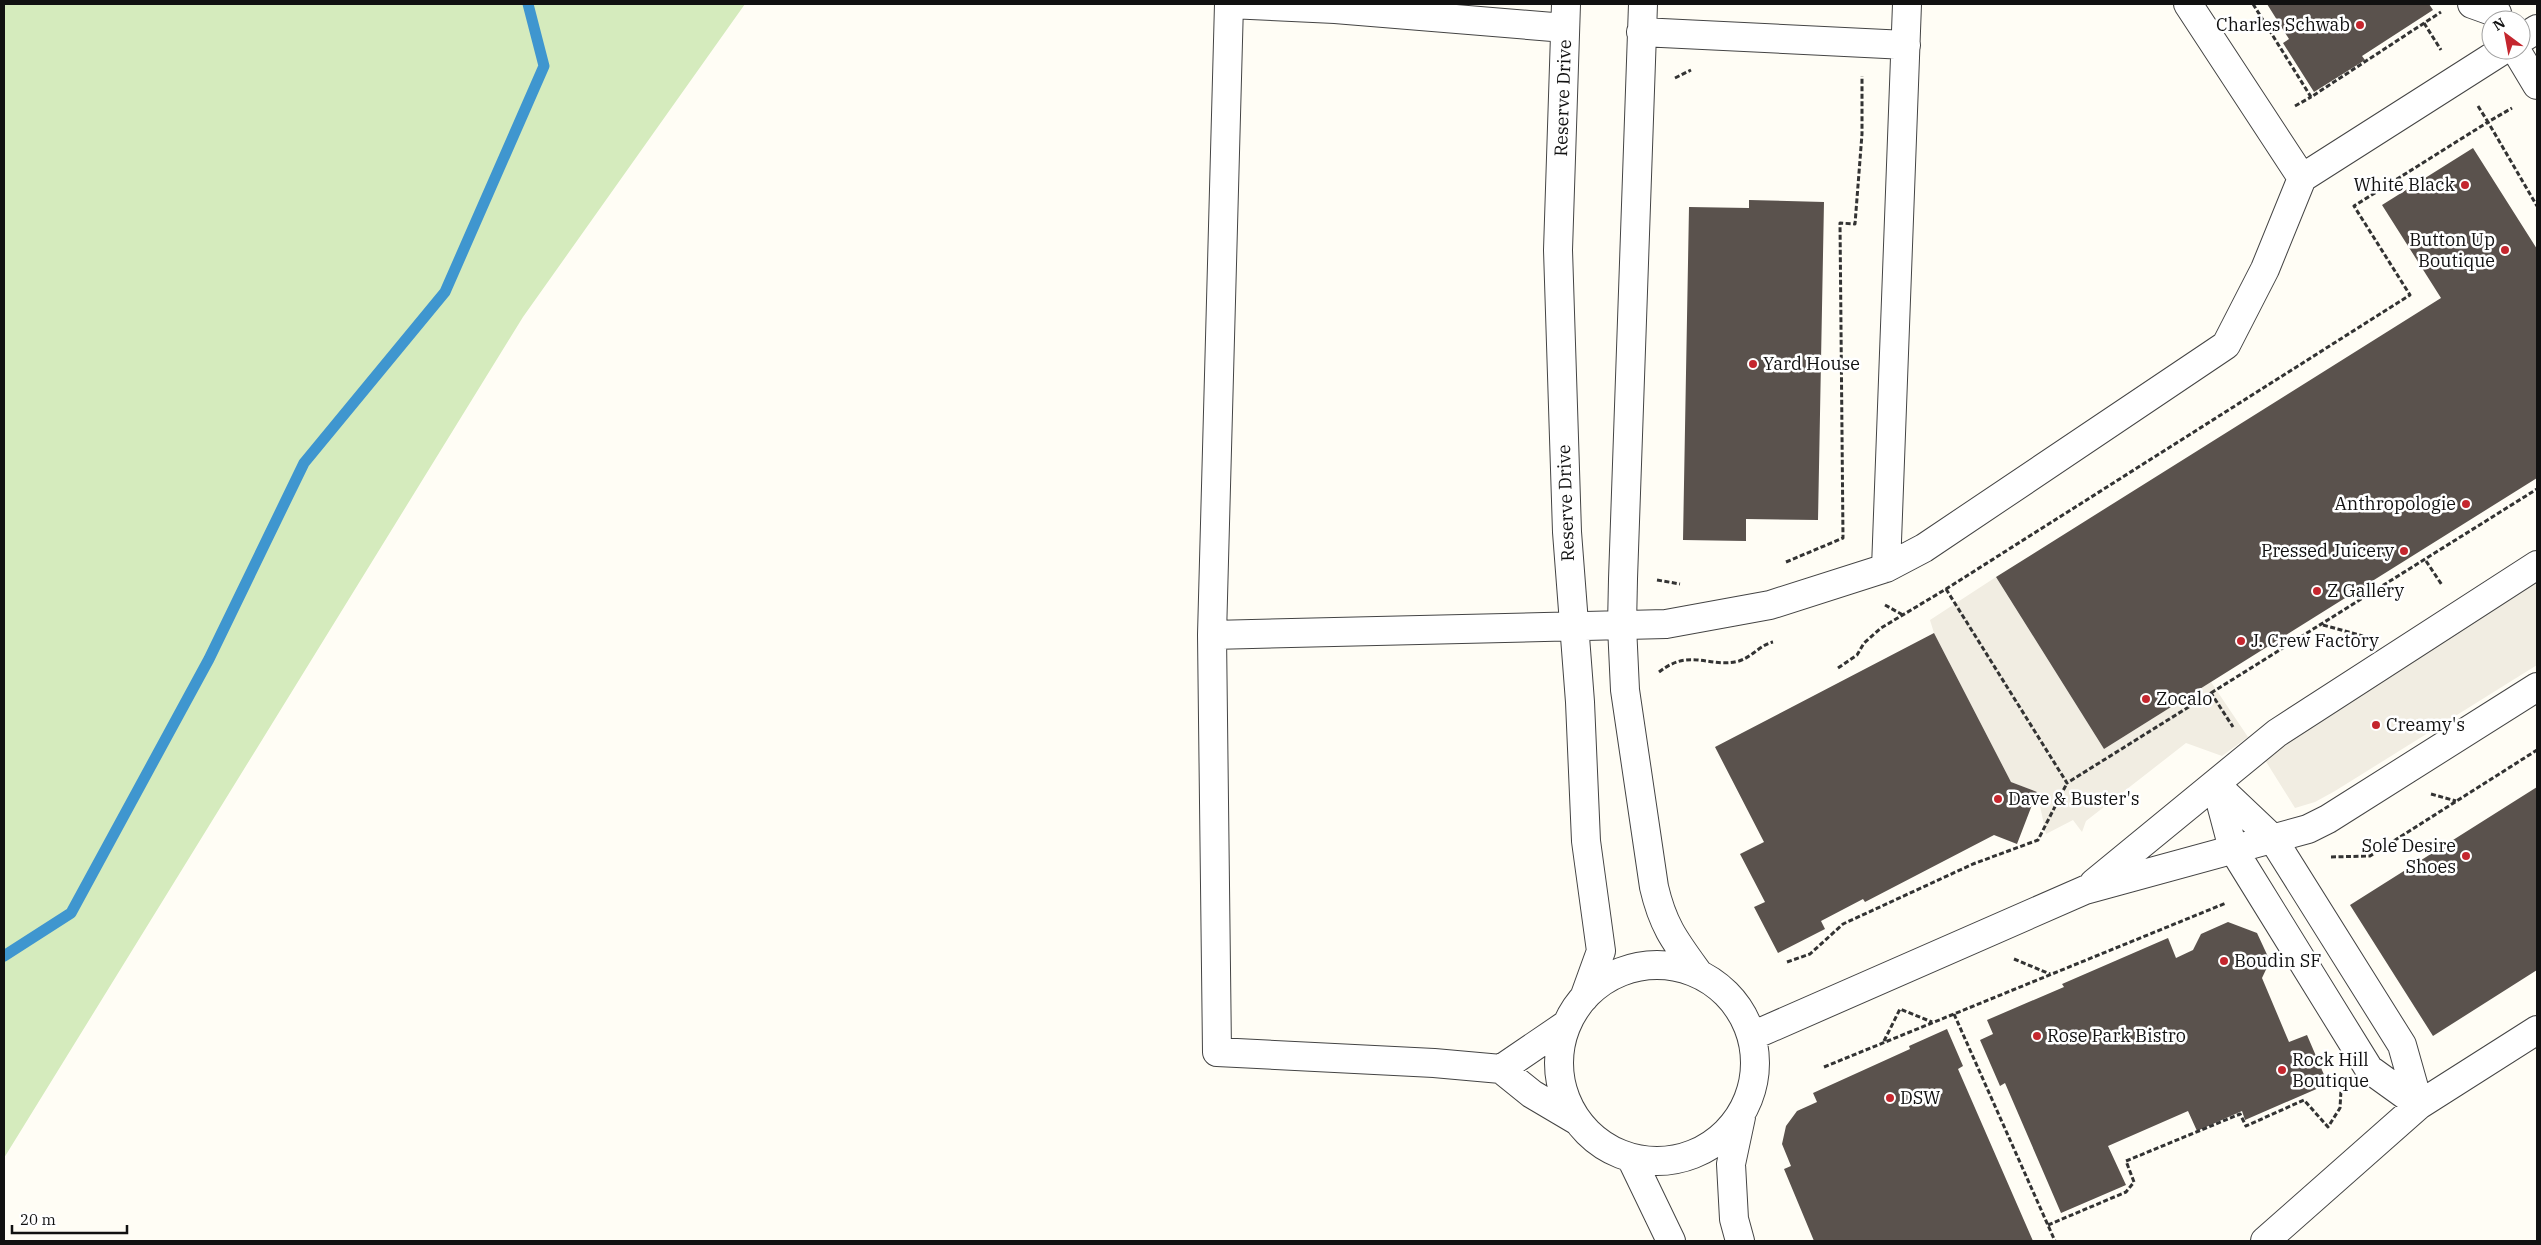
<svg xmlns="http://www.w3.org/2000/svg" width="2541" height="1245" viewBox="0 0 2541 1245" font-family="'IBM Plex Serif',serif">
<rect width="100%" height="100%" fill="#fffdf5"/>
<path fill="#d5ebbd" d="M4 4H745L523 317 4 1158Z"/>
<path fill="#f1ede2" d="M1996 577 2104 749 2211 682 2248 737 2222 756 2186 743 2086 821 2082 832 2073 820 2046 834 2037 792 2011 782 1934 633 1930 620Z
M2537 582V665L2335 791 2315 802 2295 808 2265 760 2298 734Z"/>
<g fill="none" stroke-linecap="round" stroke-linejoin="round">
<path stroke="#3f96cf" stroke-width="11" d="M4 956 71 913 209 659 304 463 445 292 544 66 528 4"/>
</g>
<path fill="#5a524d" d="M2267 4H2429L2433 10 2362 56 2365 60 2314 92 2283 43 2289 39Z
M2473 148 2537 249V478L2104 749 1996 577 2441 298 2382 205Z
M1749 200 1824 202 1818 520 1746 519V541L1683 540 1689 207 1749 208Z
M1934 633 2011 782 2037 792 2017 844 1994 835 1865 902 1863 899 1821 921 1825 929 1778 953 1754 907 1765 902 1740 854 1764 842 1715 747Z
M2537 787V970L2433 1036 2350 905Z
M2228 922 2257 933 2270 961 2262 978 2289 1042 2307 1035 2328 1084 2245 1120 2242 1111 2197 1131 2188 1111 2108 1146 2126 1185 2061 1213 2005 1083 2000 1086 1980 1040 1993 1034 1987 1020 2064 987 2062 984 2168 938 2176 958 2193 950 2201 934Z
M1947 1029 1963 1066 1958 1069 2033 1241H1814L1784 1169 1791 1166 1782 1144 1786 1126 1797 1111 1817 1102 1813 1093 1910 1049 1909 1046Z"/>
<g fill="none" stroke-linecap="round" stroke-linejoin="round">
<defs>
<path id="minor" d="M1566 4 1558 250 1567 532 1580 702 1586 841 1601 951 1584 998
M1643 4 1623 579 1622 626 1625 690 1654 887C1663 926 1675 941 1699 974
M2188 4 2302 178
M2472 4 2497 13
M1565 28 1335 9 1229 4 1212 635 1217 1052 1434 1063 1501 1069 1532 1094 1576 1120
M1641 32 1906 45
M2521 39 2537 29
M2516 50 2537 85
M1886 568 1907 4
M1212 635 1666 624 1770 605 1886 568 1924 548 2226 345 2265 269 2302 178 2503 50
M2216 785 2233 849 2369 1069 2419 1105
M2216 785 2273 839 2402 1045 2419 1105
M2094 883 2277 733 2537 565
M1559 1063a98 98 0 1 1 196 0a98 98 0 1 1-196 0Z
M1752 1036 2085 890 2308 829 2328 819 2537 687
M1501 1069 1567 1024
M1631 1158 1671 1241
M1740 1241 1734 1219 1731 1164 1741 1117
M2265 1241 2419 1105 2537 1030"/>
</defs>
<use href="#minor" stroke="#444" stroke-width="30"/>
<path stroke="#333" stroke-width="3" stroke-dasharray="5 2.5" stroke-linecap="butt" d="M2253 4 2311 97 2441 12
M2424 23 2441 50
M1675 78 1691 70
M2295 106 2311 97
M2478 106 2488 122 2512 108
M2426 561 2442 585
M1786 562 1843 538 1840 223 1855 224 1862 134V76
M1657 580 1680 584
M1946 589 2067 783 2211 693 2233 727
M1885 605 1903 615
M2323 625 2363 636
M1838 668 1857 655 1864 643 1881 628 1946 589 2410 295 2354 206 2488 122 2537 206
M1659 672C1691 647 1709 669 1739 661 1752 657 1760 645 1773 642
M2211 693 2537 489
M2431 794 2456 801
M2331 857 2370 856 2537 750
M2014 959 2050 974
M1787 962 1810 954 1843 924 1973 864 2038 840 2067 783
M1954 1014 2055 1241
M1884 1041 1900 1009 1932 1022
M1824 1067 2226 903
M2048 1225 2126 1192 2134 1182 2126 1161 2240 1114 2246 1126 2304 1100 2328 1127 2340 1108 2341 1090"/>
<use href="#minor" stroke="#fff" stroke-width="28"/>
</g>
<g fill="#c4262e" stroke="#fff" stroke-width="2">
<circle cx="2360" cy="25" r="5"/>
<circle cx="2465" cy="185" r="5"/>
<circle cx="2505" cy="250" r="5"/>
<circle cx="1753" cy="364" r="5"/>
<circle cx="2466" cy="504" r="5"/>
<circle cx="2404" cy="551" r="5"/>
<circle cx="2317" cy="591" r="5"/>
<circle cx="2241" cy="641" r="5"/>
<circle cx="2146" cy="699" r="5"/>
<circle cx="2376" cy="725" r="5"/>
<circle cx="1998" cy="799" r="5"/>
<circle cx="2466" cy="856" r="5"/>
<circle cx="2224" cy="961" r="5"/>
<circle cx="2037" cy="1036" r="5"/>
<circle cx="2282" cy="1070" r="5"/>
<circle cx="1890" cy="1098" r="5"/>
</g>
<g text-anchor="middle" stroke-width="5" stroke-linejoin="round" paint-order="stroke">
<g font-size="18" fill="#111" stroke="#fff" text-anchor="start">
<text x="2350" y="31" text-anchor="end">Charles Schwab</text>
<text x="2455" y="191" text-anchor="end">White Black</text>
<text x="2495" y="246" text-anchor="end">Button Up<tspan x="2495" dy="21">Boutique</tspan></text>
<text x="1763" y="370">Yard House</text>
<text x="2456" y="510" text-anchor="end">Anthropologie</text>
<text x="2394" y="557" text-anchor="end">Pressed Juicery</text>
<text x="2327" y="597">Z Gallery</text>
<text x="2251" y="647">J. Crew Factory</text>
<text x="2156" y="705">Zocalo</text>
<text x="2386" y="731">Creamy's</text>
<text x="2008" y="805">Dave &amp; Buster's</text>
<text x="2456" y="852" text-anchor="end">Sole Desire<tspan x="2456" dy="21">Shoes</tspan></text>
<text x="2234" y="967">Boudin SF</text>
<text x="2047" y="1042">Rose Park Bistro</text>
<text x="2292" y="1066">Rock Hill<tspan x="2292" dy="21">Boutique</tspan></text>
<text x="1900" y="1104">DSW</text>
</g>
<g font-size="18" fill="#111" stroke="#fff">
<text transform="translate(1563 98) rotate(-88)" y="6">Reserve Drive</text>
<text transform="translate(1566 503) rotate(-92)" y="6">Reserve Drive</text>
</g>
</g>
<rect width="2541" height="1245" fill="none" stroke="#111111" stroke-width="10"/>
<g transform="translate(2506 35) rotate(328)"><circle r="24" fill="#ffffff" stroke="#a0a0a0"/>
<path d="M0-4L9 19L0 12L-9 19Z" fill="#c4262e"/>
<text y="-8" font-size="14" font-weight="bold" text-anchor="middle" fill="#111111">N</text>
</g>
<path d="M12 1225v8h115v-8" fill="none" stroke="#111111" stroke-width="2.5"/>
<text x="20" y="1225" font-size="15" fill="#111111" stroke="#ffffff" stroke-width="4" paint-order="stroke">20 m</text>
</svg>
